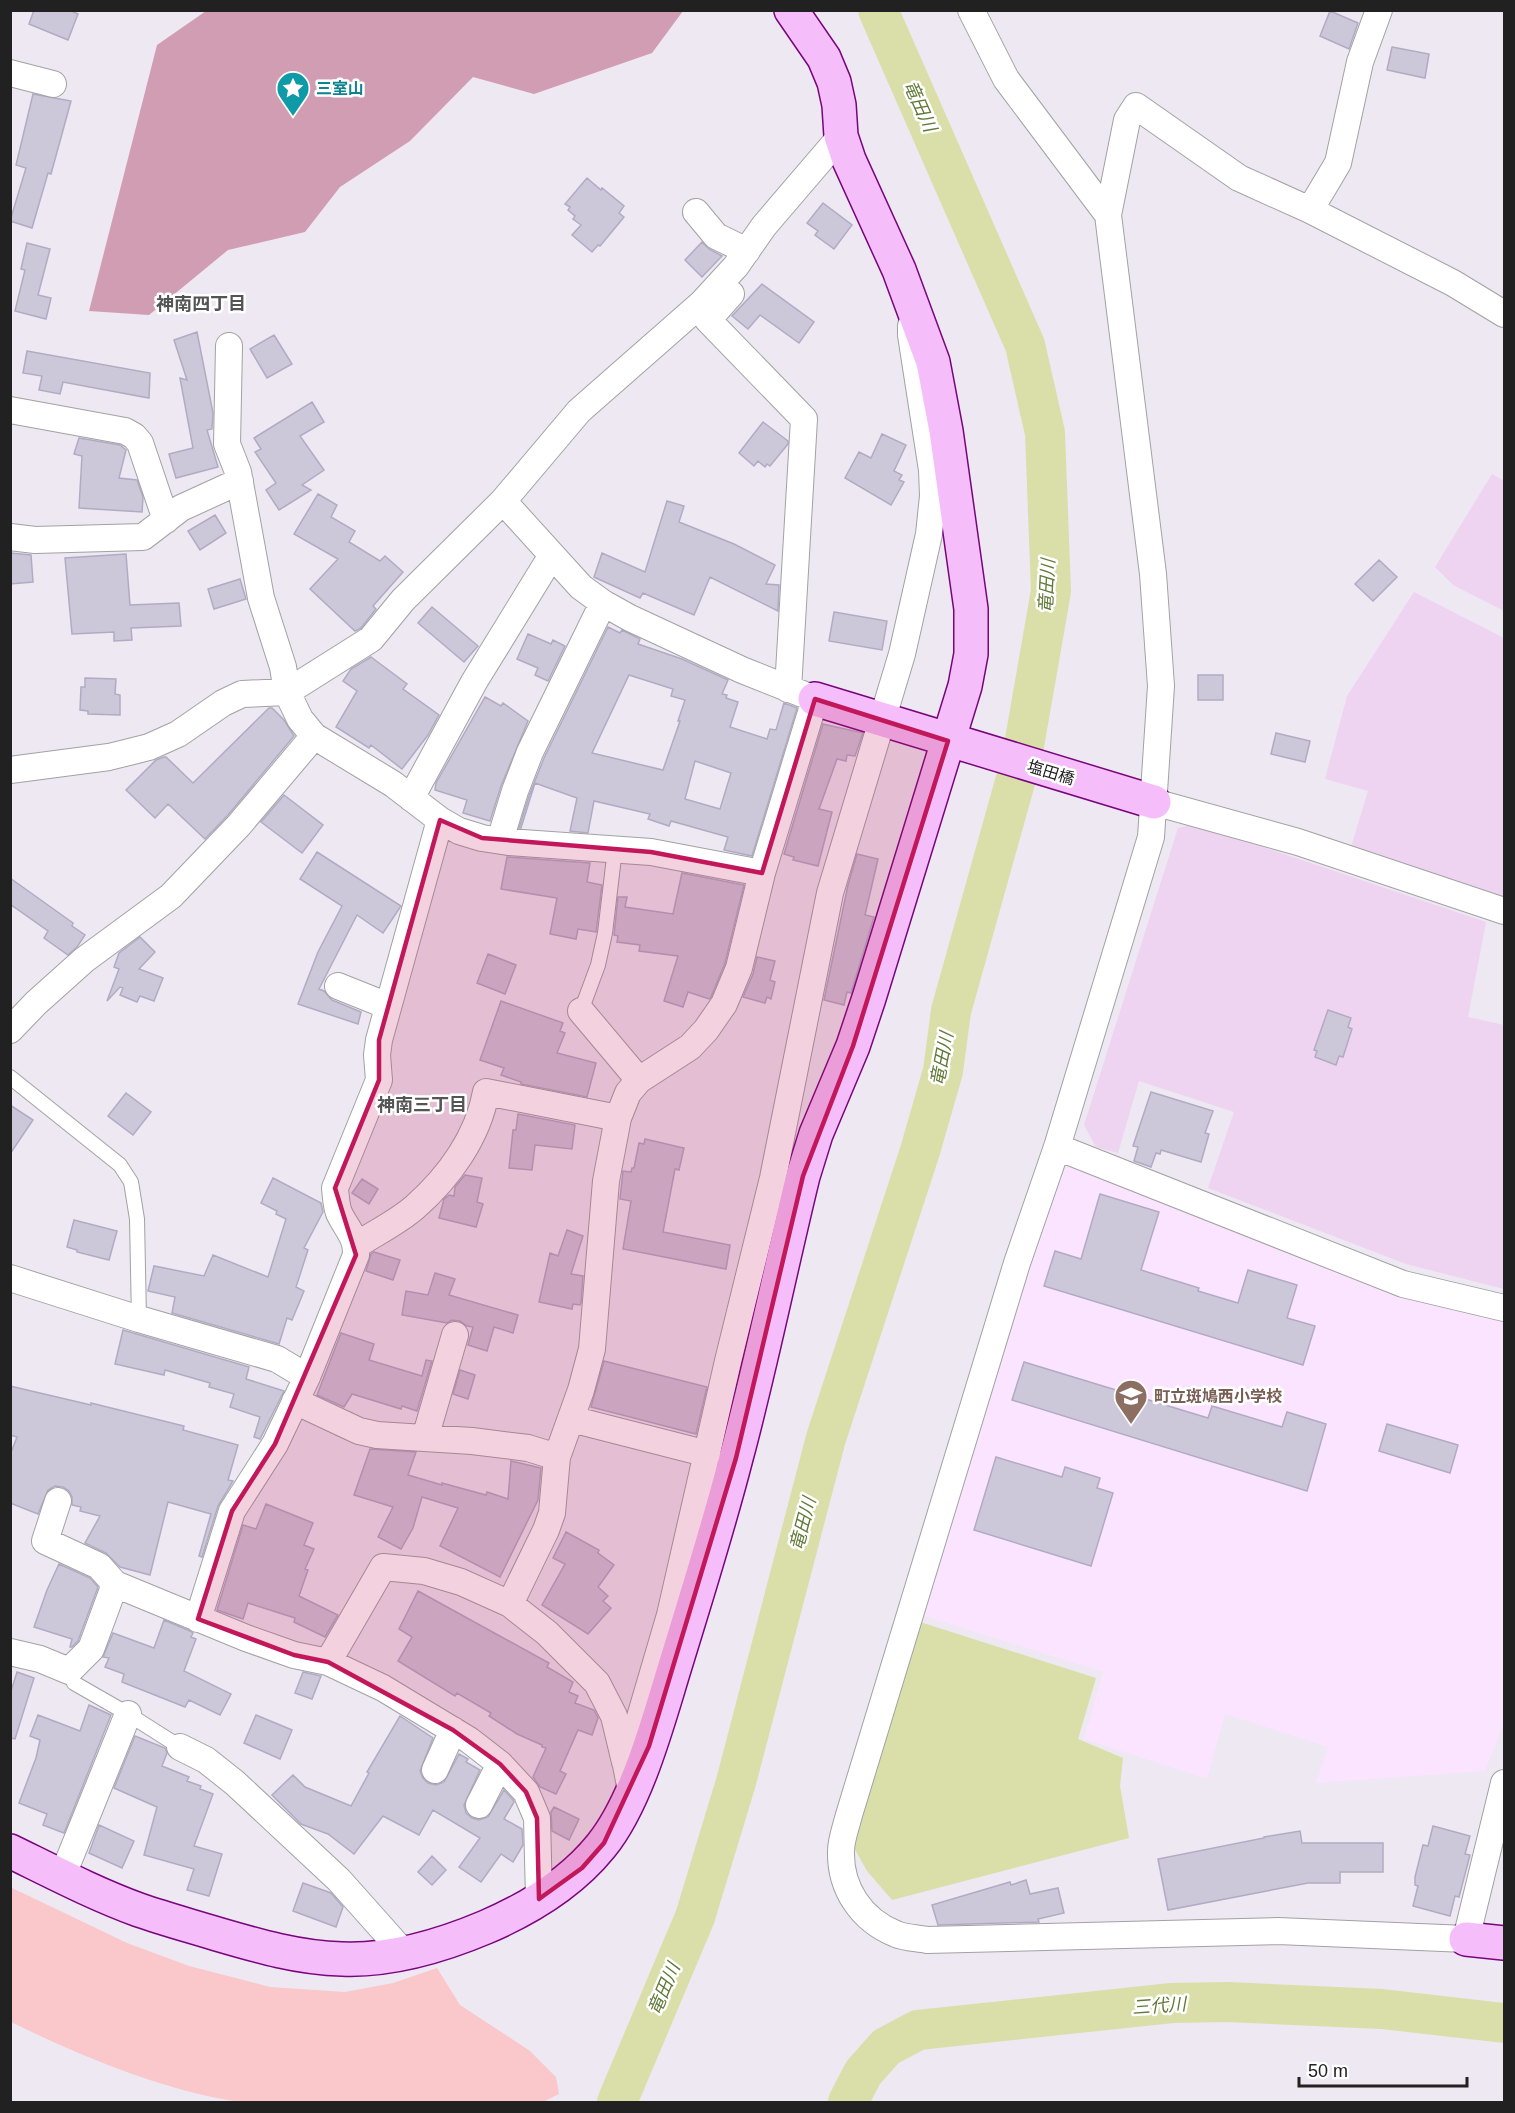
<svg xmlns="http://www.w3.org/2000/svg" width="1515" height="2113" viewBox="0 0 1515 2113" font-family="Arial,'Noto Sans JP',sans-serif">
<rect width="100%" height="100%" fill="#ede8f2"/>
<path fill="#fbe4ff" d="M1062 1162 1504 1317V1723L1485 1771 1316 1783 1328 1747 1225 1714 1207 1779 1084 1739 1103 1672 924 1616Z"/>
<path fill="#eed4f0" d="M1492 474 1504 481V611L1453 585 1435 567Z
M1414 592 1504 638V897L1351 847 1368 791 1325 779 1347 696Z
M1195 824 1486 922 1468 1017 1504 1025V1289L1406 1264 1208 1188 1234 1112 1139 1081 1118 1153 1096 1147 1084 1125 1178 828Z"/>
<path fill="#d19db3" d="M206 11V10L683 11 652 53 534 94 473 77 410 141 340 187 305 232 228 250 149 315 89 311 157 45Z"/>
<path fill="#fac7ca" d="M10 1887 127 1943 189 1966 270 1987 345 1992 393 1983 437 1968 460 2005 530 2051 556 2077 559 2094 543 2102H241C163 2091 81 2056 11 2022Z"/>
<path fill="#dadfa9" d="M920 1622 1096 1678 1078 1739 1123 1758 1120 1786 1129 1838 892 1900 867 1871 852 1844Z"/>
<g fill="none" stroke-linecap="round" stroke-linejoin="round">
<path stroke="#dadfa9" stroke-width="40" d="M617 2102 695 1917 736 1782 826 1438 920 1151 943 1071 951 1011 1022 757 1051 591 1045 433 1025 345 878 10
M848 2102 863 2073 886 2047 918 2030 1172 2003 1228 2002 1382 2009 1504 2023"/>
</g>
<path fill="#cdc8d9" stroke="#b2aac4" stroke-width="1.5" fill-rule="evenodd" d="M34 10H69L78 14 68 40 29 24Z
M1330 11 1358 23 1349 49 1320 36Z
M1392 47 1429 54 1425 78 1387 70Z
M33 94 71 101 51 174 48 173 32 228 10 221 26 168 16 165Z
M587 178 601 190 602 188 624 206 619 213 624 217 600 246 598 245 592 252 572 235 581 225 573 219 575 216 568 210 570 207 565 204Z
M823 203 852 225 834 249 815 235 818 231 807 223Z
M702 242 709 249 722 256 702 277 685 260Z
M27 243 50 249 38 295 51 298 46 319 15 311 25 270 21 269Z
M762 284 814 322 799 343 760 315 748 329 732 316Z
M197 332 213 413 212 429 207 430 218 467 176 478 169 454 193 448 180 378 187 380 174 340Z
M274 335 292 364 267 378 250 349Z
M27 351 150 373 149 398 63 382 60 394 39 390 42 376 23 373Z
M312 402 324 422 300 436 324 470 302 485 311 490 279 510 266 490 276 483 255 452 261 449 254 438Z
M763 422 788 441V444L770 466 767 464 765 467 758 461 754 466 739 453Z
M882 434 906 445 894 471 902 475 899 480 904 482 891 505 845 478 859 452 871 458Z
M79 438 120 445 126 450 119 478 137 480 143 497 142 512 79 508 82 456 74 454Z
M318 494 337 505 331 517 355 531 349 542 380 561 385 556 403 572 373 606 376 609 361 628 355 631 310 589 338 559 294 534Z
M667 501 684 506 679 522 734 544 775 565 766 584 779 585 778 611 710 577 694 615 643 593 640 598 594 577 602 553 645 572Z
M215 515 226 533 200 550 188 531Z
M10 553 31 555 33 582 10 584Z
M126 554 130 605 179 603 181 626 131 628 132 640 114 641V632L72 634 65 558Z
M1379 560 1397 577 1373 601 1355 584Z
M240 579 246 599 214 609 208 589Z
M432 607 478 646 464 662 418 623Z
M834 612 887 621 882 650 829 641Z
M608 627 620 633 622 630 640 639 638 644 682 659 728 680 722 694 727 695 726 698 738 702 730 727 767 739 770 729 776 730 784 703 797 708 752 856 724 850 728 837 671 821 669 826 648 819 650 814 594 801 588 833 570 831 577 798 535 783 521 828H519L529 796 544 758ZM629 675 673 689 671 696 685 700 678 721H680L663 770 592 753ZM695 761 731 773 720 809 685 799Z
M528 634 551 644 553 640 565 646 548 681 535 675 538 668 517 659Z
M371 657 407 684 403 689 439 715 428 735 402 769 371 745 369 748 336 727 357 691 343 681 351 669Z
M1198 675H1223V700H1198Z
M85 678 116 679 115 694 120 695V715L88 714V711L80 710 81 687H85Z
M485 697 501 706 503 703 528 721 501 786 490 821 463 813 467 800 435 790 436 783Z
M269 708H272L284 720 294 736 228 815 205 839 168 804 155 818 126 790 156 760 164 757H166L193 783Z
M823 724 863 733 855 756 847 755 846 761 837 759 819 809 832 812 818 866 793 860 794 857 784 854Z
M1276 733 1310 741 1305 762 1271 754Z
M284 795 323 825 302 853 261 822Z
M317 852 401 906 383 933 357 915 319 989 324 991 332 1000 361 1012 358 1024 298 1004 318 952 342 906 300 879Z
M857 854 878 859 865 915 874 917 851 993 847 992 844 1005 824 1000 848 885Z
M507 857 590 863 587 882 602 885 596 932 578 929 576 939 550 934 557 898 501 889Z
M682 873 744 885 725 963 711 997 709 999 688 992 683 1007 664 1001 678 956 639 951 640 945 617 942 618 936 614 935 618 897H627L625 907 673 914Z
M10 878 73 923 72 926 85 935 77 947 68 955 44 938 48 931 10 904Z
M140 937 155 952 139 969 163 978 154 1001 140 996 137 1002 120 995 123 988 120 987 107 1001 119 969 114 967 119 953Z
M488 954 516 965 505 994 477 983Z
M757 957 775 961 770 980 775 982 771 999 767 997 765 1003 743 997 753 974Z
M501 1001 563 1023 560 1031 565 1033 557 1053 596 1063 587 1097 521 1084V1082L501 1075 504 1068 480 1060Z
M1328 1010 1351 1018 1348 1027 1352 1029 1343 1057 1339 1056 1336 1065 1315 1057 1317 1051 1314 1050Z
M1151 1092 1213 1111 1205 1133 1209 1134 1201 1162 1161 1150 1160 1154 1156 1153 1151 1167 1134 1161 1138 1147 1133 1146Z
M126 1093 151 1112 133 1135 108 1116Z
M10 1105 33 1120 10 1154Z
M518 1114 575 1125 572 1149 535 1145 532 1170 509 1168 513 1130H516Z
M645 1139 684 1148 679 1170 675 1169 663 1232 730 1245 726 1269 623 1249 631 1201 620 1199 623 1171 631 1172 632 1168H634L639 1143 644 1144Z
M465 1175 482 1178 477 1202 483 1204 476 1227 439 1218 444 1199 449 1195 454 1196 455 1187Z
M273 1178 321 1203 323 1212 304 1248 308 1250 296 1287 304 1291 292 1320 287 1318 279 1344 172 1313 175 1297 148 1291 154 1266 204 1276 213 1255 268 1277 286 1219 276 1214 277 1211 261 1203Z
M362 1179 378 1189 369 1204 352 1193Z
M1100 1194 1159 1212 1141 1270 1199 1288 1198 1291 1238 1303 1248 1270 1297 1285 1287 1318 1315 1326 1303 1365 1044 1286 1055 1251 1081 1259Z
M74 1220 117 1231 109 1260 77 1252V1250L67 1247Z
M567 1230 583 1236 571 1274 583 1276 581 1303 580 1305 573 1304 572 1309 539 1302 550 1253 558 1256Z
M374 1252 400 1260 393 1280 366 1271 371 1254Z
M435 1273 455 1279 449 1295 518 1315 513 1333 494 1327 487 1351 468 1345 473 1327 467 1326 460 1321 452 1320 447 1323 402 1315 406 1291 428 1295Z
M123 1330 249 1367 246 1379 284 1391 260 1439 254 1437 260 1417 230 1407 234 1394 209 1387 210 1383 165 1370 164 1375 115 1364Z
M341 1333 374 1344 369 1360 422 1376 426 1360 432 1361 417 1411 402 1406 401 1409 352 1394 344 1407 317 1395Z
M604 1361 707 1387 696 1434 591 1407Z
M1024 1362 1208 1418 1212 1406 1282 1427 1287 1412 1326 1424 1307 1491 1012 1400Z
M460 1370 475 1375 468 1399 453 1394Z
M10 1386 91 1405V1403L184 1426 183 1430 238 1445 228 1480 233 1481 218 1506 202 1557 199 1556 211 1514 168 1502 150 1575 120 1567 106 1553 85 1543 100 1516 80 1511 81 1507 72 1505V1497L69 1491 63 1487 55 1486 48 1490 38 1514 10 1503V1455L17 1437 10 1435Z
M1387 1424 1458 1445 1450 1473 1379 1451Z
M370 1449 416 1452 408 1475 442 1485V1483L486 1495 487 1492 508 1499 511 1461 541 1468 538 1500 500 1577 440 1546 458 1508 422 1497 413 1528 401 1549 378 1537 393 1507 354 1495Z
M996 1457 1062 1477 1065 1467 1100 1478 1097 1488 1113 1493 1091 1566 974 1530Z
M266 1504 313 1523 304 1545 314 1549 305 1569 308 1570 299 1596 338 1615 325 1637 294 1622 295 1618 248 1603 243 1619 217 1610 243 1525 256 1529Z
M566 1532 599 1550 598 1553 614 1565 598 1587 608 1596 603 1601 611 1608 588 1634 542 1605 565 1564 553 1558Z
M59 1564 90 1578 98 1587 78 1641 72 1647H70L72 1639 34 1627 47 1590Z
M418 1591 549 1663 547 1667 573 1682 569 1692 578 1696 575 1703 594 1710 598 1718 592 1735 578 1730 560 1771 566 1774 556 1794 540 1787 533 1777 546 1748 542 1747V1745L517 1734 489 1716 491 1713 457 1693 455 1696 398 1661 412 1637 399 1629Z
M164 1620 190 1631 193 1633 191 1637 196 1639 184 1671 231 1694 220 1715 189 1700 185 1707 122 1682 124 1674 105 1667 109 1658 103 1657 113 1633 154 1648Z
M17 1672 34 1678 15 1739 10 1738V1694Z
M303 1672 321 1676 312 1699 295 1693Z
M89 1705 111 1715 64 1833 43 1825 47 1814 19 1803 36 1758 40 1740 30 1736 38 1715 80 1731Z
M256 1715 292 1730 280 1759 244 1743Z
M400 1716 433 1738 420 1771 423 1778 428 1783 436 1785 444 1782 459 1754 468 1759 466 1762 480 1770 464 1805 466 1813 472 1818 479 1820 488 1817 504 1790 513 1800 514 1802 504 1819 522 1829 523 1845 513 1862 501 1854 481 1882 459 1867 480 1838 433 1810 419 1835 383 1816 354 1854 328 1834 301 1824 272 1795 293 1775 305 1787 351 1806 369 1773 367 1772Z
M135 1736 165 1748 167 1753 162 1766 189 1777 187 1781 201 1786 200 1789 213 1794 194 1846 222 1854 209 1896 187 1890 194 1869 144 1855 157 1807 114 1788Z
M554 1807 579 1819 569 1840 552 1831 551 1812Z
M99 1825 134 1841 122 1868 89 1853Z
M1433 1826 1470 1836 1465 1854 1470 1855 1459 1897 1455 1896 1450 1916 1413 1906 1418 1886 1415 1885V1877L1423 1845 1428 1846Z
M1300 1831 1302 1843H1383V1872H1340V1883H1308L1168 1910 1158 1859 1264 1838V1837Z
M432 1856 446 1870 432 1885 418 1872Z
M1026 1880 1030 1894 1058 1888 1064 1913 1038 1919 1039 1922 938 1925 932 1905 1010 1882 1011 1885Z
M303 1883 331 1893 343 1907 336 1927 293 1911Z"/>
<g fill="none" stroke-linecap="round" stroke-linejoin="round">
<defs>
<path id="lane" d="M581 1011 598 965 605 933 615 849
M10 1077 120 1165 131 1182 137 1219 139 1319
M69 1671 74 1683 128 1714 180 1747"/>
<path id="street" d="M971 10 1006 79 1108 215 1153 574 1161 686 1151 837 1057 1147 1017 1263 849 1815C846 1827 841 1840 841 1851 840 1888 861 1920 896 1934 905 1938 917 1938 927 1940L1278 1931 1466 1939 1504 1783
M10 73 53 84
M1310 210 1338 163 1360 62 1379 10
M696 212 716 236 747 251
M1108 215 1127 120 1136 106 1239 178 1310 210 1453 283 1504 314
M731 294 708 320 804 419 788 689
M229 346 227 444 238 472 261 598 283 667 287 692 300 719 314 736 393 784 440 820 459 831 482 838 508 842 651 852 762 873
M10 410 125 431 134 436 140 443 166 520
M503 501 581 587 603 603 630 618 742 670 815 699 762 873 739 968 724 1004 706 1030 690 1047 639 1080 628 1093 618 1118 606 1181 592 1349 581 1390 557 1457 552 1513 546 1530 510 1604
M10 537 35 540 143 537 181 508 240 481
M10 770 109 757 149 747 178 734 223 703 242 694 287 692 371 639 403 600 503 501 579 411 702 303 736 266 764 226 841 136
M411 798 474 682 552 555
M1154 802 1298 842 1504 911
M500 840 515 791 530 752 603 603
M338 986 388 1006
M581 1011 639 1080
M10 1030 36 1003 84 960 171 896 239 825 314 736
M1057 1147 1403 1284 1504 1308
M357 1245C375 1233 398 1222 415 1207 449 1177 478 1137 486 1092L618 1118
M10 1278 139 1319 277 1359 307 1377
M295 1401 359 1431 377 1435 472 1441 528 1448 557 1457
M571 1419 708 1454
M425 1438 455 1335
M58 1501 45 1541 99 1566 115 1584
M198 1619 232 1511 275 1444 307 1377 356 1255C357 1237 346 1228 339 1213 336 1205 336 1197 335 1188L379 1080 377 1055 379 1040 440 820
M10 1652 40 1659 69 1671 91 1649 115 1584 246 1638 294 1655 328 1662 383 1688 469 1740 500 1764 526 1792 537 1818 539 1899
M328 1662 383 1567 424 1571 461 1582 510 1604 547 1633 597 1683 614 1716 625 1762
M180 1747 206 1760 235 1783 339 1880 404 1953
M435 1770 453 1730
M631 1791 626 1765 670 1615 728 1361 773 1178 830 893 902 654 929 534 933 496 932 470 911 335V326
M479 1805 500 1764
M62 1877 128 1714"/>
<path id="secondary" d="M815 699 1154 802
M10 1851C53 1872 95 1894 139 1910 165 1919 191 1926 217 1934 258 1946 299 1958 342 1959 392 1961 441 1946 486 1927 528 1909 572 1882 601 1846 637 1802 658 1721 675 1666 696 1597 718 1528 736 1458 761 1365 780 1270 803 1176L816 1134 853 1046 869 998 965 686 971 654V609L946 431 933 362 899 270 849 160 841 136 839 105 834 82 824 58 791 10
M1466 1939 1504 1943"/>
</defs>
<use href="#lane" stroke="#a2a2a2" stroke-width="16"/>
<use href="#street" stroke="#a2a2a2" stroke-width="28"/>
<use href="#secondary" stroke="#79057c" stroke-width="36"/>
<use href="#lane" stroke="#fff" stroke-width="14"/>
<use href="#street" stroke="#fff" stroke-width="26"/>
<use href="#secondary" stroke="#f5befa" stroke-width="33"/>
</g>
<path fill="#c2185b" fill-opacity="0.2" stroke="#c2185b" stroke-width="4.5" stroke-linejoin="round" d="M815 699 948 741 853 1046 803 1176 736 1458 649 1746 604 1843 582 1868 539 1899 537 1818 526 1792 500 1764 453 1730 328 1662 294 1655 198 1619 232 1511 275 1444 356 1255 335 1188 379 1080V1040L440 820 482 838 651 852 762 873Z"/>
<defs>
<symbol id="sight-pin" viewBox="-11 -11 22 30"><path d="M0 17L-7.5 6A9.5 9.5 0 1 1 7.5 6Z" fill="#0f9aa8" stroke="#fff"/><path d="M0-6L1.8-2.2L6-1.7L2.9 1.2L3.7 5.4L0 3.3L-3.7 5.4L-2.9 1.2L-6-1.7L-1.8-2.2Z" fill="#fff"/></symbol>
<symbol id="school-pin" viewBox="-11 -11 22 30"><path d="M0 17L-7.5 6A9.5 9.5 0 1 1 7.5 6Z" fill="#8d6e63" stroke="#fff"/><path d="M0-5L7-2L0 1L-7-2ZM-4 1L0 2.5L4 1V4Q0 6-4 4Z" fill="#fff"/></symbol>
</defs>
<g fill-rule="evenodd">
<use href="#sight-pin" x="274" y="69" width="38" height="52"/>
<use href="#school-pin" x="1112" y="1377" width="38" height="52"/>
</g>
<g text-anchor="middle" stroke-width="5" stroke-linejoin="round" paint-order="stroke">
<g font-size="16" font-weight="bold" fill="#0d838f" stroke="#fff" text-anchor="start">
<text x="316" y="94">三室山</text>
</g>
<g font-size="16" fill="#212121" stroke="#fff">
<text transform="translate(1051 772) rotate(17)" y="6">塩田橋</text>
</g>
<g font-size="16" font-weight="bold" fill="#785e54" stroke="#fff" text-anchor="start">
<text x="1154" y="1402">町立斑鳩西小学校</text>
</g>
<g font-size="18" font-style="italic" fill="#627a37" stroke="#fff">
<text transform="translate(920 106) rotate(66)" y="6">竜田川</text>
<text transform="translate(1047 586) rotate(-87)" y="6">竜田川</text>
<text transform="translate(942 1059) rotate(-79)" y="6">竜田川</text>
<text transform="translate(803 1524) rotate(-75)" y="6">竜田川</text>
<text transform="translate(664 1989) rotate(-67)" y="6">竜田川</text>
<text transform="translate(1159 2006) rotate(-4)" y="6">三代川</text>
</g>
<g font-size="18" font-weight="bold" fill="#545454" stroke="#fff">
<text x="201" y="310">神南四丁目</text>
<text x="422" y="1111">神南三丁目</text>
</g>
</g>
<rect width="1515" height="2113" fill="none" stroke="#212121" stroke-width="24"/>
<path d="M1299 2077v9h168v-9" fill="none" stroke="#212121" stroke-width="3"/>
<text x="1308" y="2077" font-size="18" fill="#212121" stroke="#ffffff" stroke-width="4.5" paint-order="stroke">50 m</text>
</svg>
